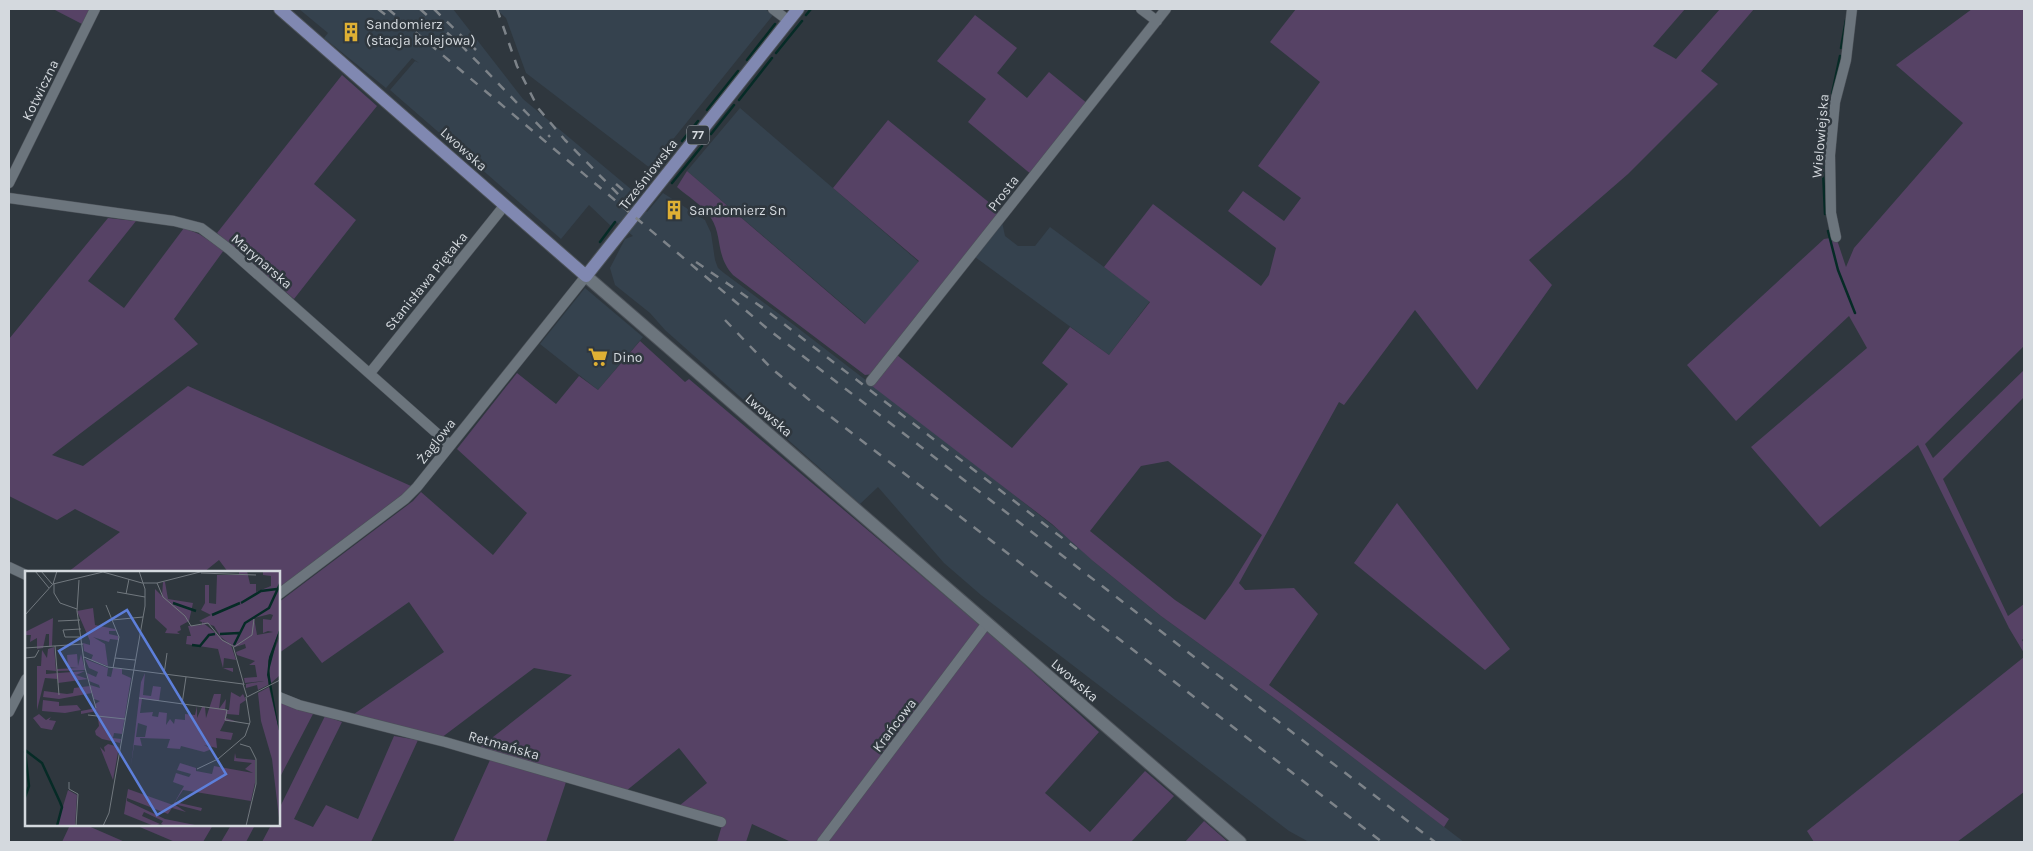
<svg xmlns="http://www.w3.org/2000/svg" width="2033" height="851" viewBox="0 0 2033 851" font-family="Karla,sans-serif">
<rect width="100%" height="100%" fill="#2f373e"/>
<path fill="#35424e" d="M299 9H453L523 99 638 195 634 201 647 212 663 193 705 220 711 233 715 260 718 268 724 273 794 325 966 457 1075 543 1093 561 1161 616 1292 711 1464 842H1309L1289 831 981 595 944 563 878 487 860 504 665 330 650 313 615 285 610 268 625 239 633 236 616 222 612 227 589 205 561 239 462 152 461 147 455 143H451L390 90 415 61 419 63 412 58 386 88 324 38 328 33Z
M496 9H765L773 15 650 168 526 73 506 18Z
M740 108 919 262 866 324 687 171Z
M1002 222 1005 236 1018 246H1035L1050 227 1150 301 1109 355 975 257Z
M585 288 643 337 598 390 540 344Z"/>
<path fill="#564265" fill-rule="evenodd" d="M53 9H90L82 24Z
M1296 9H1685L1653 46 1676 59 1720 9H1754L1701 71 1718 84 1628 174 1529 260 1552 285 1477 390 1415 310 1344 405 1339 402 1239 583 1245 590 1294 588 1318 614 1269 685 1449 819 1444 827 1292 711 1161 616 1093 561 1052 524 872 386 897 355 1012 448 1068 384 1042 363 1070 327 1109 355 1150 302 1104 267 1153 204 1261 286 1269 275 1276 248 1228 211 1243 191 1284 221 1301 198 1258 166 1320 82 1270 42ZM1168 461 1262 535 1231 585 1205 620 1175 600 1090 531 1141 466Z
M1972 9H2024V346L1925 444 1933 458 2024 370V397L1943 479 2008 616 2024 604V638L2022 640 2024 643V653L2009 628 1918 445 1820 527 1751 447 1867 348 1849 316 1736 421 1687 365 1824 239 1836 237 1846 267 1854 248 1963 123 1896 65Z
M975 15 1017 48 997 73 1027 98 1049 72 1088 104 1032 175 968 122 986 99 937 61Z
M342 75 377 106 314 184 356 220 294 299 217 233Z
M888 120 1002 213 873 374 865 375 733 275C715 255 723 237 711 218 704 206 687 196 677 187L687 171 865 324 919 261 833 188Z
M108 218 136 221 88 281 124 308 184 228 199 234 224 250 174 319 198 344 52 455 83 466 188 386 411 486 403 494 279 588V572H228L219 560 204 572H68L120 532 75 509 57 520 9 496V339Z
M640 341 685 382 689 379 981 626 818 842H791L752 824 746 842H717L722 825 679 806 707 783 679 748 626 791 479 748 572 675 534 668 441 738 354 714 444 652 409 602 322 663 302 637 279 653V602L413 501 421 492 493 555 527 513 457 449 517 373 556 404 579 376 598 390Z
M1397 503 1510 649 1485 670 1354 563Z
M985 629 1099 732 1045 793 1090 832 1145 771 1174 796 1131 842H824Z
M2024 657V792L1957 842H1814L1807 831Z
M279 702 313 714 279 779Z
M325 716 342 722 294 819 313 827 326 805 358 819 394 736 418 740 371 842H262L271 825H279V809Z
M490 760 566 782 546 842H453Z
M1204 821 1228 842H1185Z
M70 825H86L125 842H62Z
M135 825H213L203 842H175Z
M231 825H255L246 842H221Z"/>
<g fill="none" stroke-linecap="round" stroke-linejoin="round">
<path stroke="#062b26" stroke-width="2.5" d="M806 15 811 9
M1841 48 1846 20
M776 53 802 21
M747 60 775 24
M1832 94 1840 56
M739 100 772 58
M707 110 738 71
M1825 131 1828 111
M711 134 734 105
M1825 140 1823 171 1825 214
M682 141 698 121
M658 170 673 151
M672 183 702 146
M633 200 648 181
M1828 231 1838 270 1855 313
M600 242 615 222"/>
<defs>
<path id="minor" d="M773 9 789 21
M1141 9 1157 21
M9 183 95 9
M9 198 174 221 201 228 229 249 450 445
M1836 237 1831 213 1830 155 1835 102 1846 60 1852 9
M370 373 504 206
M871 381 1166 9
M9 567 26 575
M279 594 405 499 417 487 586 276
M279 697 299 705 445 742 721 822
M9 712 26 679
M822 842 987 623"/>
<path id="secondary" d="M586 276 1240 842"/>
<path id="primary" d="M280 9 586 276 798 9"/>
</defs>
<use href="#minor" stroke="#4c5259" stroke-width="11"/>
<use href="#secondary" stroke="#4c5259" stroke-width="14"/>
<use href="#primary" stroke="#4c5259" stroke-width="14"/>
<use href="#minor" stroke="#6c757d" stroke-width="10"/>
<use href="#secondary" stroke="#6c757d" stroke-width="12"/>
<use href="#primary" stroke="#8088b1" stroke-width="12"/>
<path stroke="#7d8389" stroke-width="2.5" stroke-dasharray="9 9" stroke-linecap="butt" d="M378 9 392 20
M388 9 769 330 1435 842
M420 9 462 46 550 137
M434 9 476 50
M497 9 517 66 538 108 565 140 620 196
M616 184 631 197
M696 262 763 308 1078 550
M725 320 771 368 813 403 1382 842"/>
</g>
<defs>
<symbol id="building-bare" viewBox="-9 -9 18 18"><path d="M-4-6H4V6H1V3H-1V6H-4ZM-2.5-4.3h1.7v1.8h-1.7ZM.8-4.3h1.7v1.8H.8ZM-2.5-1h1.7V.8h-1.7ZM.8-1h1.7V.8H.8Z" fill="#dfb034" stroke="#2f373e" stroke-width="2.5" paint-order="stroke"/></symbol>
<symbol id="supermarket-bare" viewBox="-9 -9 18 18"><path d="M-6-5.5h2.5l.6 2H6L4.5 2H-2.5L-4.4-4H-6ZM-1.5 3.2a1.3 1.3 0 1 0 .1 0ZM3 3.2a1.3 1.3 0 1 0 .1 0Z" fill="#dfb034" stroke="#2f373e" stroke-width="2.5" paint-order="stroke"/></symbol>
</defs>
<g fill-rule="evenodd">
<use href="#building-bare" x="337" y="18" width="28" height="28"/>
<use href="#building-bare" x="660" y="196" width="28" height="28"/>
<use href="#supermarket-bare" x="584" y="343" width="28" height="28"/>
</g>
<g text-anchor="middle" stroke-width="5" stroke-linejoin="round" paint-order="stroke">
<rect fill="#2f373e" stroke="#a2a8ae" stroke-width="1" x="687" y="125.5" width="22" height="19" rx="4"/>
<g font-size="12" font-weight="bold" fill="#d4d9de">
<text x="698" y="139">77</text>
</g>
<g font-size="14" fill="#d4d9de" stroke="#2f373e" text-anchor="start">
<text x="366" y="29">Sandomierz<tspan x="366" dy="16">(stacja kolejowa)</tspan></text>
<text x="689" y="215">Sandomierz Sn</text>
<text x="613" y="362">Dino</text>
</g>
<g font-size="14" fill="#d4d9de" stroke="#2f373e">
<text transform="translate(40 90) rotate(-64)" y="5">Kotwiczna</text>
<text transform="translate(1820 136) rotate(-85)" y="5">Wielowiejska</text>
<text transform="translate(464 149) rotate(42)" y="5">Lwowska</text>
<text transform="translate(648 174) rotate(-52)" y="5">Trześniowska</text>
<text transform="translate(1003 193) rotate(-52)" y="5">Prosta</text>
<text transform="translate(262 261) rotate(41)" y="5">Marynarska</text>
<text transform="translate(426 281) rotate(-51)" y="5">Stanisława Piętaka</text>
<text transform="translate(769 415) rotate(41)" y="5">Lwowska</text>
<text transform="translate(436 441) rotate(-52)" y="5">Żaglowa</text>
<text transform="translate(1075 680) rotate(41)" y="5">Lwowska</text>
<text transform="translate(894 725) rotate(-53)" y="5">Krańcowa</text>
<text transform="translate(504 745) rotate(16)" y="5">Retmańska</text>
</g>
</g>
<g transform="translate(25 571)">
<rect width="255" height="255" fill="#2f373e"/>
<path d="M214 0H222L225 13H231V21L246 15V5L238 4V0H255V57L243 90V114L233 119 232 114 221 117V113L239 110 220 112 219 107 232 106 230 94H224L230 90 212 84 211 81 221 77 220 73 210 76 197 68 189 55 174 50 186 44 176 39 180 32V14H184V32L191 33 192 4H214ZM245 43 248 44 246 49 238 48V62L243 60 248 61 232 64 229 47ZM138 11H140L143 28 168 32 164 50 155 55 156 59 152 61 155 63 140 62 142 58 130 47V18L137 25ZM68 37 70 54 90 58 91 60H84V63L93 65V69L85 68 84 71 68 66 80 73 83 95 66 89 68 84 59 80 58 72 65 74V70L52 40ZM28 47 27 75 24 76V63H21L18 77 12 78V67L5 71 6 64H0V61ZM177 51 206 74 211 89 199 87 198 97H208V101L198 97 193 78 161 73 162 65H166L163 55 177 54ZM255 65 254 105 245 113V90ZM29 76 31 100 21 99V103L60 100 51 104 63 108 33 112V108L20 107 12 139V95H16L17 79 22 87 23 78ZM52 83 53 95 56 83 60 99 32 100V98L53 97 43 96 42 84ZM60 88 83 97 82 105 86 106 88 97 97 98V103L106 107 97 163 89 162 88 167 96 168 95 172 77 168 71 164 70 160 74 155 72 140 56 143V140L71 137 70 133 75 130 69 128 65 114 75 117 74 114 64 110 62 102 71 106 73 101 64 97ZM120 102 118 124 126 125 128 115 136 116 134 130 117 128 115 142 128 141 127 145 133 146 134 141 142 142 141 154 145 148 149 153 150 148 160 149V143L170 144 172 135V147L177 136H180L181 147 189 123H196L194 138 201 128 200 139H204L206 121 215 126 218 123 221 129 215 133 214 144 202 143 201 147 213 151 200 150 195 160 208 162 206 169 191 167 192 177 179 174 187 178 179 181 156 175 155 178 142 177 145 168 115 167 117 175 109 174 106 195 116 111ZM113 152 122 155 120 166H111ZM65 115 67 122 34 128 18 126 19 120 42 123 48 122 49 117ZM244 116 255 164V255L247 188 236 150 233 122ZM18 129 34 131V135L52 134 56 139 40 142 17 140ZM14 143 21 149 26 146 24 149 31 150 27 159 16 157 8 147ZM83 173 94 176 88 209 75 176 80 181 79 176ZM210 182 211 187 230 189V212L220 255 226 230 158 219 150 231 177 237 176 240 149 233 161 241 147 237 143 243 102 227V230L140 248 175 255H140L136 253 138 250 119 241 117 245 135 253 129 255 99 243 103 218 148 234 159 215 148 211 151 202 164 206 166 203 152 199 155 192 171 197V200L187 203 189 195 228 202 220 198 227 192 209 190ZM43 219 52 224 50 255H32Z" fill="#564265" fill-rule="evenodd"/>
<path d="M255 57 244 100 255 164 242 104 244 86Z" fill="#062b26"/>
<path fill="none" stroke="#062b26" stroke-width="2.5" d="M148 32 171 40M216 32 236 20 252 18M187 44 215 32M195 63 214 62M167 74 175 75 184 64 190 63M209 74 220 52 244 37 255 13M0 179 17 192 35 231 37 236 32 255M0 226 4 215 0 180"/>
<path fill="none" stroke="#71787e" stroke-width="1" d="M10 0 24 17M16 0 27 13M176 2 231 4M54 9 52 40 60 97 71 137M29 12V22L35 32 52 38M132 12 138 26 160 45 166 55 183 52 197 69 208 75 219 114M28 13 78 1 117 12H132L179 0M92 21 120 26M101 23 104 8M81 34 94 66 88 97M0 44 28 13 32 0M87 49 118 46M33 50 55 49M56 58 38 59 40 66H57M30 75 34 124M209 76 227 64 229 48M0 77 58 73M59 86 83 96 108 99M0 87 10 86 14 79M90 87 110 89M108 99 218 113 222 126 255 109M139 103 142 82M114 127 202 139 200 149 225 153M157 133 161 106M63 144 100 148M215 173 225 176 231 188V213L221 255M172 198 193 188 220 165 225 151 221 126M44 211V218L53 223 51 255M78 255 84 242 120 35V18L114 0"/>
<path fill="#5d7fda" fill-opacity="0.15" stroke="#5d7fda" stroke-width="2.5" d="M102 39 201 203 132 244 34 80Z"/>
<rect width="255" height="255" fill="none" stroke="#d4d9de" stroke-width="2.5"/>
</g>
<rect width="2033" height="851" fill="none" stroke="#d4d9de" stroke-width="20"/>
</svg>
